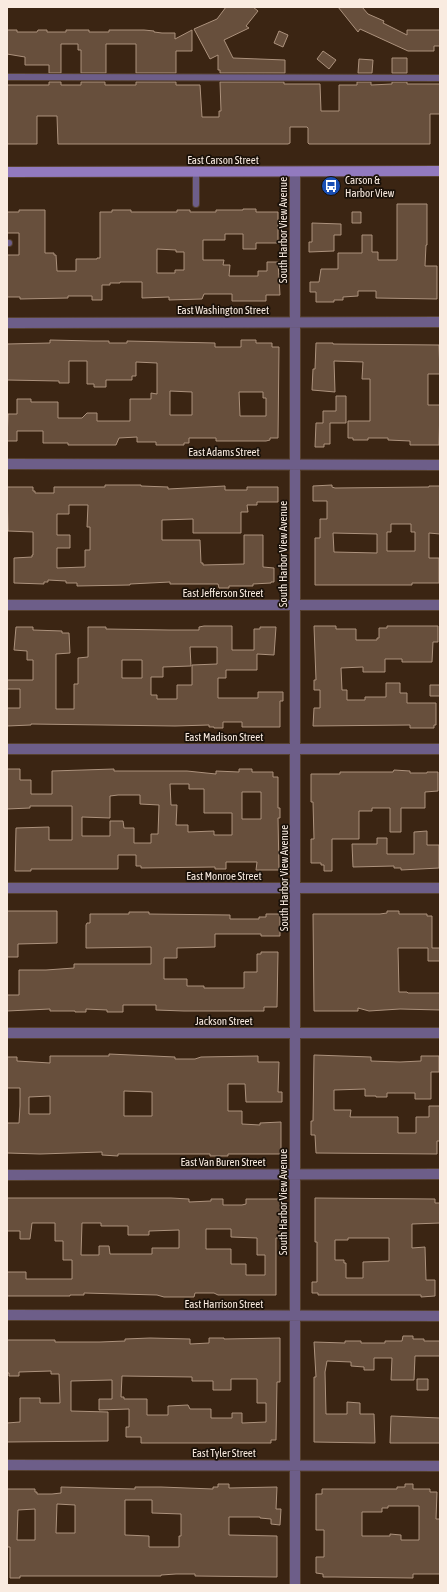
<svg xmlns="http://www.w3.org/2000/svg" width="447" height="1592" viewBox="0 0 447 1592" font-family="'Asap Condensed',sans-serif">
<rect width="100%" height="100%" fill="#3b2513"/>
<path fill="#674f3c" stroke="#ac927d" fill-rule="evenodd" d="M226 7H253L258 11 246 26 249 28 224 40 233 58 285 60V73H220V70H218V55L210 59 194 29 217 19Z
M338 7H362L368 14 384 21 383 23 407 35V30H440V46H434V51H408L360 29 358 32Z
M7 30H17V32H37L38 30H47V32H66V30H89V32H109V30H144L154 31V32L162 33H175V39L192 30V51H176V73H136V44H106V73H81V50H78V44H61V73H49V65H25V57L7 54Z
M279 31 288 35 283 47 274 43Z
M323 51 336 60 329 69 317 59Z
M392 58H407V73H392Z
M359 59 373 60 372 73H358Z
M49 82H61V85H81V82H105V85H136V82H176V85H200L202 117H219V111H221L220 82H284V84H320L321 111H339V85H357V82H371V85L392 84V82H407V84H440V114H430V144H309L308 143V128L307 127H290V143L288 144H58L57 116H37V144H7V85H49Z
M397 204H427V245H426L425 266H437V299L376 298V291H358V296L343 297V300H334V302H316V292H310V282H319L321 269H338V253H362V235H372V252H378V260H397Z
M243 209H256V212H278V243H256V249H243V234H225V240H203V260H224L223 265H230L229 276H258V271H267V262H278L280 295H266V301H232V294H204L202 299 169 300V297L142 298V282H120V283H110V285H102V300H92V296H68V298L20 299V297H7V255H19V233H7V212H19V210H45V253H54V255H56L57 271H76V259H97V258H100V212H112V210H131V212H177V210H190V212H216V210H243ZM157 249 176 250V252H184V270H175V273H157Z
M352 212H361V223H352Z
M312 223 341 224V235H334V251L309 252V242H312Z
M50 340 93 341H109V343H127V341L215 343V347H241V340H256V343H272V347H279L278 438H270V440L266 441H216V438H189V443H184V445H156V442H137V437L119 438 116 445H68V443H43V431H17V441H7L8 414H17V399H31V402H58V418H82L87 413H97V421H130V399H151V393L157 394V363L136 362V376H132V380H106V387H94V384H87V361H69V383H59V381L7 380V344L50 343ZM170 391 192 392V415H170ZM239 392H263V398H266V416H240Z
M316 343H333V344L439 345 440 374H428V405H440L439 445H410V441L388 440V438H368V440H353V438H348V421H370V379H362L363 362 334 361 335 392 312 390 313 369H315Z
M336 396H346V423H330V444H324V447H315L316 423H323V411H336Z
M105 485H141V486L168 487V489L225 486V490H247V487H278V502H257V505H247L248 512H241V533H193V519L162 520V540H200L201 563H203V565L244 564V535H263V567L274 568V582H271V583L253 584V586H229V588H219L218 584H170V582L130 584V585L77 586V583H66V581L48 580V582H44V584L14 583V558L32 557V555H33V532L8 531 7 487H33V491H35V493H54V487H105ZM69 505H88L87 527H90V550H85V567L57 568V548H70V535H57V514H69Z
M332 485V487L335 488 429 487V486H440V534L429 533V558H439V583H412V585H315V538H320V519H327V501H313V486ZM391 524H411V532H415V551H387V532H391ZM333 533 377 534V553L334 552Z
M204 626H232V650H254V629H260V627H276L274 655 257 654V670H226V678H218V698H258V692H283V701H280V727H242V722H223V728H214V727H209V725L175 726 31 724V725L7 726V708H20V689H7V680H33V660H27V651L14 650 16 627H33V630L62 631V633H69L70 653 56 654V709H74V684H78V658L88 657V627H106V629L169 630H199V627ZM190 647H217V664L192 665V685H177V699H157V695H151V677H163V667L191 666ZM122 660H142V678H122Z
M314 626H336V629H356V640H377V638H379V628H387V626H438V642H433L432 662H402V659H385V672H363V667L341 668 342 690H347V700H365V697H386V683H400V693H407V703H436V725H434V728H410V725L313 726 314 708H320V690H314V680H316Z
M430 685H440V696H430Z
M7 769H20V780H31V794H52V771L114 769V771H187L216 774V771L239 772V769H252V772H273V777H278V808H280V818H278L279 870H256L257 862H226V869H215V867L141 868V866H136V855H118V869H31V871H15L16 828 49 827V840H72V806H30V808L7 809ZM170 784H189V789H204V813H232V835H214V831L188 832V825H176L177 805H171ZM242 792H261V819H242ZM118 795H140V804L159 805 158 834H151V843H134V828H124L123 821H110V836H82V817L110 818V796Z
M394 770 410 771V773H427V772H438V791L425 792V808H401V832H390V808H372V811H359V839H332V871H324V865H321V863H311V839H314L313 802H311V774H340V772H393Z
M427 831V845H439V868L401 870V868H394V866L353 867 352 844H377V838H387V854H414V832Z
M7 911H57V943L18 944V957H7Z
M387 911H399V914H427V916H432V948H440V961H428V948H398L399 992H407L408 993H440V1010L400 1009 369 1011 358 1008V1011H314L313 914H380L387 913Z
M129 912H149V914L230 915V919H259V917H266V914H280V936H261V934H215V947L177 948V958H164V979H187V986H204V988H244V972H257V954H261V952H278L277 1007H264V1011H184L156 1010V1005H123V1012H107V1010L86 1009V1012H75V1011H50V1009L7 1011V995H19V970H46L74 968V964H151V947L86 948V925L87 923H90V914H129Z
M109 1054 175 1057V1059H195L201 1057 258 1056V1062H279L278 1092H282V1102H246L245 1084H228V1111H242V1124L260 1125V1123L281 1122V1154H228V1156H210V1154H118V1156L102 1155V1152L40 1154 7 1153V1123H19L20 1106V1088H7V1057H17V1061L50 1063V1056H109ZM124 1091 152 1092V1116H124ZM50 1096V1114H29V1097Z
M314 1055 371 1057V1061L400 1062 421 1061V1056H439V1072H431V1099H415V1093H387V1097H376V1096H365V1089L334 1090V1110H351L350 1117H398V1133H416V1117H429V1106H440V1141H437V1154L316 1153 315 1135H311V1121H313Z
M7 1198H171L189 1199V1202L211 1201V1199H223V1205H242L246 1204V1199H282L281 1238H276V1295H218L214 1293H195L194 1297H164L157 1295 84 1293V1295H70V1296H7V1272H26V1279H72V1260H63V1241H55V1223H32L30 1239H20V1231H7ZM82 1223H101V1226H128V1235H149V1231L179 1230V1248H152V1254H110L109 1246H99V1255H81ZM206 1229H231V1237L257 1238V1255H265V1275H246V1264H231V1249H206Z
M315 1198 435 1199V1203H440V1223L412 1224V1248L425 1247 426 1280H435V1296L421 1297V1295H318V1293H312V1282H317V1242H315ZM348 1238H389V1261L363 1262V1278H346V1263H344V1260H335V1240H348Z
M403 1336H413V1339H424V1341H440V1356H415L414 1380H391L392 1358H374V1370H364V1367L351 1366V1362L327 1361 325 1372 326 1414H347V1402L360 1403V1414H374L375 1443 314 1442V1377H316L314 1342 345 1343V1341H361V1343H385V1341H402Z
M150 1338 190 1339V1344L209 1343V1338H224V1339L280 1338V1382H277L276 1440H271V1443H141V1437H126V1427H129V1409L99 1410V1399H112V1380L71 1381V1411L108 1412V1441L7 1442V1423L20 1422V1398H40V1403H60L59 1374H51V1371L19 1372V1376H9V1373H7V1340H55V1342H100L125 1341V1339ZM122 1376 192 1377V1381H213V1390H231V1379H257V1403H266V1422L242 1423V1413H232V1418H211V1409H190L188 1405 168 1406V1415H147V1399H124V1397H121Z
M417 1379H428V1390H417Z
M391 1416 440 1418V1443H390Z
M218 1484H229V1488L277 1487 276 1509H281L280 1525 271 1524V1519L260 1518V1517H229V1535L277 1536V1577L195 1576V1574H176L161 1575V1576H20V1578H10V1547H7V1489H35V1492H37V1494H52L61 1493V1487L135 1489V1487H161L213 1489V1487H218ZM125 1500H152V1513L181 1514V1536H179V1547H149V1536L125 1535ZM57 1504 75 1505V1533H56ZM35 1509V1540H17L18 1510Z
M405 1484H413V1489H430V1492H437L436 1519H440V1574H413V1578L335 1577H323V1574L316 1573V1557H324V1530H316V1494H322V1489H397V1487H405ZM388 1506H419V1540H401V1535L390 1534V1536H362V1512H382V1508H388Z"/>
<g fill="none" stroke-linecap="round" stroke-linejoin="round">
<defs>
<path id="service" d="M7 77 440 78
M196 172V204
M7 243H9"/>
<path id="minor" d="M7 323 440 322
M7 464 440 465
M7 605H440
M7 749H440
M7 888H440
M7 1033H440
M7 1175 440 1174
M7 1315 440 1316
M7 1465 440 1466
M295 1585V172"/>
<path id="secondary" d="M7 172 440 171"/>
</defs>
<use href="#service" stroke="#564130" stroke-width="8"/>
<use href="#minor" stroke="#564130" stroke-width="12"/>
<use href="#secondary" stroke="#564130" stroke-width="12"/>
<use href="#service" stroke="#6d5e89" stroke-width="6"/>
<use href="#minor" stroke="#6d5e89" stroke-width="10"/>
<use href="#secondary" stroke="#927abf" stroke-width="10"/>
</g>
<defs>
<symbol id="bus-disc" viewBox="-11 -11 22 22"><circle r="9.5" fill="#1a4fb4" stroke="#1a1109"/><path d="M-5-6H5V4H4V6H2V4H-2V6H-4V4H-5ZM-3.5-4V0h7V-4ZM-3.5 1.2v1.5H-2V1.2ZM2 1.2v1.5H3.5V1.2Z" fill="#fff"/></symbol>
</defs>
<g fill-rule="evenodd">
<use href="#bus-disc" x="320" y="175" width="22" height="22"/>
</g>
<g text-anchor="middle" stroke-width="3.5" stroke-linejoin="round" paint-order="stroke">
<g font-size="11" fill="#f9ebe0" stroke="#1a1109">
<text x="223" y="164">East Carson Street</text>
<text transform="translate(283 230) rotate(-90)" y="4">South Harbor View Avenue</text>
<text x="223" y="314">East Washington Street</text>
<text x="224" y="456">East Adams Street</text>
<text transform="translate(283 554) rotate(-90)" y="4">South Harbor View Avenue</text>
<text x="223" y="597">East Jefferson Street</text>
<text x="224" y="741">East Madison Street</text>
<text x="224" y="880">East Monroe Street</text>
<text transform="translate(284 878) rotate(-90)" y="4">South Harbor View Avenue</text>
<text x="224" y="1025">Jackson Street</text>
<text x="223" y="1166">East Van Buren Street</text>
<text transform="translate(283 1202) rotate(-90)" y="4">South Harbor View Avenue</text>
<text x="224" y="1308">East Harrison Street</text>
<text x="224" y="1457">East Tyler Street</text>
</g>
<g font-size="11" fill="#f9ebe0" stroke="#1a1109" text-anchor="start">
<text x="345" y="184">Carson &amp;<tspan x="345" dy="13">Harbor View</tspan></text>
</g>
</g>
<rect width="447" height="1592" fill="none" stroke="#f9ebe0" stroke-width="16"/>
</svg>
